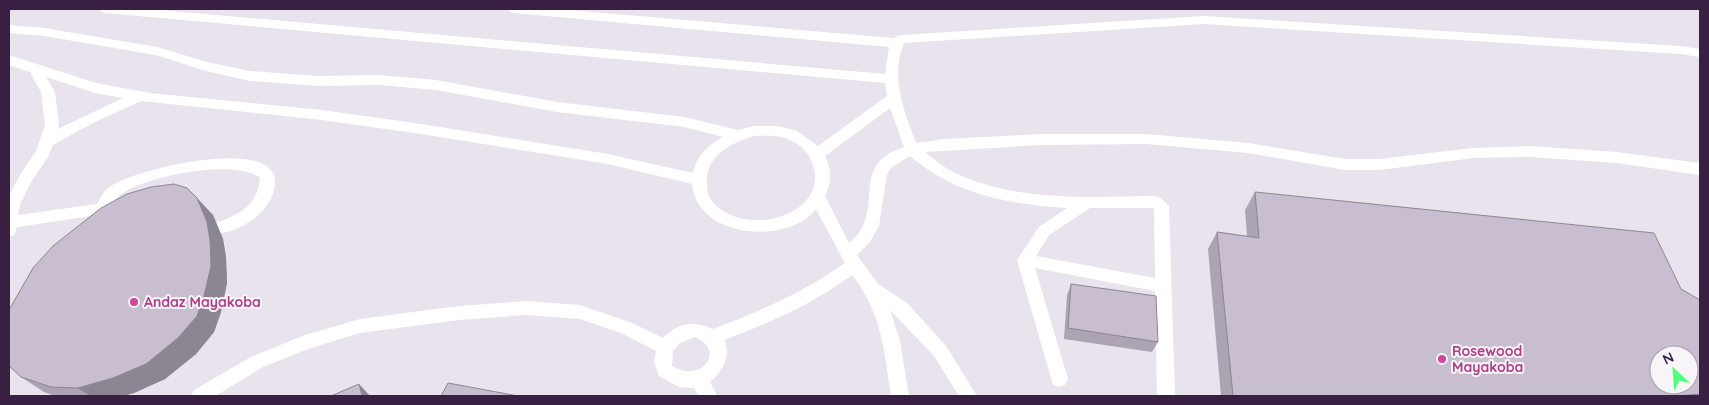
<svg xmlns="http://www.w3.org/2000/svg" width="1709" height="405" viewBox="0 0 1709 405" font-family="Quicksand,sans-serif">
<rect width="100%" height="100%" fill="#e9e3ee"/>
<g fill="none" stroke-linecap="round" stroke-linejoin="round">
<path fill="#fff" fill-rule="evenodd" d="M98 9H148L885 74 889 47 513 13 507 9H557L893 38 900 35 1204 16 1680 46 1700 49V57L1680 54 1204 24 904 43C890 74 904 113 916 143L945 139 1042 134H1146L1248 143 1345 159H1380L1473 148 1530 146 1616 152 1700 163V175L1616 163 1530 157 1473 158 1380 170H1345L1248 153 1146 144 1042 145 925 152C934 159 943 167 953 172 1014 202 1089 197 1156 196L1161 198 1169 206 1175 396H1157L1155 291 1035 268 1068 379 1065 385 1059 387 1053 385 1017 260 1039 227 1067 208C1008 204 956 195 910 156L892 167 887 174 879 226 870 242 857 255 878 284 907 303 946 346 977 396H959L934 356 890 310 900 341 909 396H891C884 350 882 313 852 275 813 304 769 323 724 340 732 356 722 372 710 382L717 396H699L694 388 679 387 659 376 654 362 656 351 621 333 580 319 525 315 459 320 360 333 308 349 263 367 215 396H191L194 390 251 357 305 335 360 319 459 306 525 301 580 305 632 323 663 338C679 322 693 321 713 329 759 312 804 292 845 263L816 209C788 246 696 238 692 184L608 164 421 134 322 120 141 101 93 123 53 145 48 157 31 182 20 204 18 215 97 204C101 197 104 190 111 186 135 169 290 131 274 190 270 203 263 213 252 220 242 227 224 236 213 232L210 228 213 224C237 216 258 206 260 178 236 158 146 176 121 194 113 200 110 208 107 216L113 226 110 230 105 232 100 230 92 216 17 227 14 235 9 237V196L20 175 36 151 45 125 41 92 30 72 9 65V55L96 83 150 93 322 110 421 124 608 154 693 173C696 157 708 145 723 137L684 127 557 112 436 90 379 85 319 86 250 81 206 71 156 55 44 36 9 33V25L44 28 157 47 207 62 250 71 319 76 379 75 436 80 557 102 684 117 738 130 754 126H778L797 131 818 146 887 96 885 83 104 13ZM46 77 95 93 123 98 58 129 59 125 55 92ZM890 108 904 147C855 163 878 197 862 228 859 234 854 239 849 243L825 196C832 182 832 170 825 156ZM754 136C764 136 775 135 785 138 814 147 826 182 803 204 781 225 732 227 712 201 708 196 707 190 707 183 705 156 731 143 754 136ZM1090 208H1154L1155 278 1036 256 1049 235ZM695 337C727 351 701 384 672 366L673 351 680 343Z"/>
</g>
<path fill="#aca3b3" d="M1255 192 1681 289 1700 300V396H1221L1208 249 1217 232 1247 236 1245 210Z
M213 215 223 239 226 257 227 283 221 312 214 332 196 354 165 379 134 393 123 396H55L44 392 21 377Z
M1071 284 1158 342 1152 352 1064 339 1067 295Z"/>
<path fill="#8c8592" d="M197 198 213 215 223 239 226 257 227 283 221 312 214 332 196 354 165 379 134 393 123 396H90L78 388Z
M359 384 370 396H362Z"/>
<path fill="#c8bed0" stroke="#8c8592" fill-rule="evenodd" d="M174 184 187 188 197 198 207 222 210 240 211 266 204 296 197 316 178 338 146 364 113 378 78 388 51 387 21 377 9 366V310L33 268 53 246 101 208 127 194 151 187Z
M1255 192 1654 233 1681 289 1700 300V394L1677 396H1233L1217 232 1259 238ZM1659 355H1689V385H1659Z
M1071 284 1156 296 1158 342 1068 328Z
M448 383 518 396H441Z
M359 384 362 396H331Z"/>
<g fill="#d1479c" stroke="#f7f4fa" stroke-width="2">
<circle cx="134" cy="302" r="5"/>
<circle cx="1442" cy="359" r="5"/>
</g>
<g text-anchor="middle" stroke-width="4" stroke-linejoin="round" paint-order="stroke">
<g font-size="14" font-weight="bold" fill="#b23c85" stroke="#f7f4fa" text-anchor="start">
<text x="144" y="307">Andaz Mayakoba</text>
<text x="1452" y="356">Rosewood<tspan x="1452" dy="16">Mayakoba</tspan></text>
</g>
</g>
<rect width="1709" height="405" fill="none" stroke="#392042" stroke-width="20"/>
<g transform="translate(1674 370) rotate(334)"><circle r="24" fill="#f7f4fa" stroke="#ab9fb0"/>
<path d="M0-4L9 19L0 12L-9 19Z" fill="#50ff7c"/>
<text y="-8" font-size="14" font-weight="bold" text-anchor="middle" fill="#392042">N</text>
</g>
</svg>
